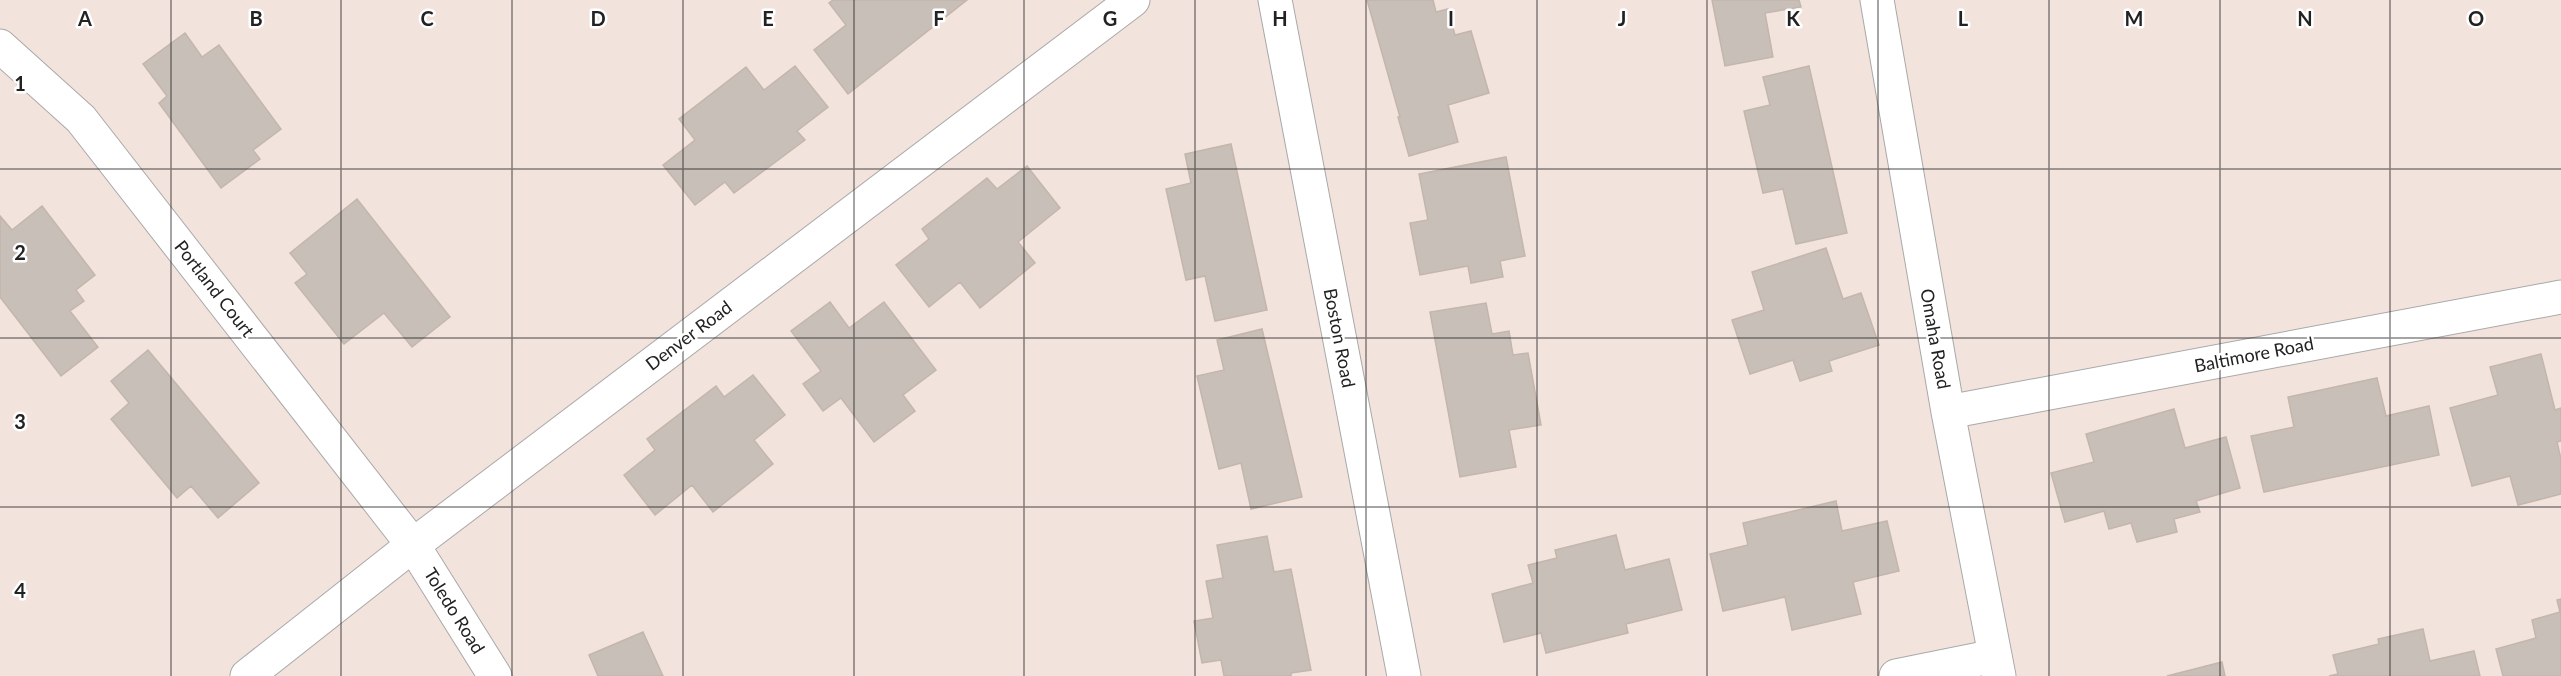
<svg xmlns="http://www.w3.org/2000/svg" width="2561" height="676" viewBox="0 0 2561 676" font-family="Lato,sans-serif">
<rect width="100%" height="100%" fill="#f2efe9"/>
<path fill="#f3e3dd" d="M0 0H2561V676H0Z"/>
<path fill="#c7bfb8" stroke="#c4b6ab" stroke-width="1.5" d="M833 0H967L848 94 814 50 846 25 829 3Z
M1367 0H1433L1436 12 1448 9 1455 35 1471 31 1489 93 1448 105 1458 142 1409 156 1398 117H1400Z
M1712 0H1799L1801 7 1765 13 1773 57 1725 66Z
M185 33 202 57 219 45 281 129 253 150 260 159 221 188 159 103 167 96 143 64Z
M795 66 828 107 797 131 805 140 734 193 725 182 695 205 663 165 695 140 679 119 746 67 764 90Z
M1809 66 1847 233 1796 244 1783 189 1763 193 1744 111 1770 105 1763 77Z
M1231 144 1267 310 1215 321 1205 276 1186 280 1166 189 1191 183 1185 154Z
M1506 157 1525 256 1500 261 1503 277 1471 283 1468 266 1420 275 1410 223 1428 220 1419 174Z
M1027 166 1060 208 1018 242 1035 263 980 308 960 282 929 307 896 265 929 239 922 229 987 178 997 189Z
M357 199 450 317 412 347 384 313 344 344 295 283 307 274 290 253Z
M42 206 95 275 76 290 84 301 70 311 98 347 61 376 0 297V216L12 230Z
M1826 248 1843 299 1861 293 1879 345 1829 361 1832 371 1800 381 1793 360 1750 374 1732 320 1764 310 1752 272Z
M830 302 849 328 884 302 936 370 903 395 915 411 874 442 841 398 823 411 803 384 821 371 791 331Z
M1486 303 1492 334 1509 331 1513 355 1528 353 1541 425 1509 430 1516 467 1460 477 1430 312Z
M1262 329 1302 497 1251 509 1241 463 1219 469 1197 376 1224 370 1217 340Z
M148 350 259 483 218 518 191 486 177 498 111 419 129 403 111 381Z
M2541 354 2555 410 2561 408V441L2557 442 2561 459V494L2518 505 2510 476 2472 486 2450 408 2498 395 2490 367Z
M753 375 785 415 754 440 773 464 713 512 692 485 655 515 624 475 655 450 647 439 716 386 724 397Z
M2377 378 2386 416 2429 406 2439 455 2264 492 2251 436 2294 427 2288 397Z
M2174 409 2185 448 2226 437 2240 488 2196 501 2200 512 2174 519 2177 532 2137 542 2131 523 2109 529 2104 511 2065 522 2051 473 2094 462 2086 434Z
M1836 501 1842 531 1887 521 1899 571 1853 582 1861 614 1792 630 1785 597 1723 611 1710 554 1748 545 1743 523Z
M1616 535 1625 570 1669 559 1682 610 1626 624 1628 633 1546 653 1541 633 1504 642 1492 594 1533 583 1528 565 1557 558 1555 550Z
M1267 536 1274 572 1291 569 1311 670 1291 673V676H1224L1221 660 1202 663 1194 621 1213 618 1206 581 1223 578 1217 545Z
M2561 599V676H2503L2496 649 2536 638 2532 620 2560 612 2557 600Z
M2423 629 2430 661 2474 651 2480 676H2329L2338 674 2333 655 2379 644 2378 639Z
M643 632 663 676H598L589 655Z
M2222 662 2225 676H2167Z"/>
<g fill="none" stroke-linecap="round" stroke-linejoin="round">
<defs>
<path id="minor" d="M1275 0 1404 676
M1877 0 1948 412 1999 676
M0 46 81 119 413 545 495 676
M1948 412 2561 297
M247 676 413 545 1133 0
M1896 676 1995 656"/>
</defs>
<use href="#minor" stroke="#a9a9a9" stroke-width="35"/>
<use href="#minor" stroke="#fff" stroke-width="33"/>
</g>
<path fill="none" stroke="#222" stroke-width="1.5" stroke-opacity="0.55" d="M171 0V676M341 0V676M512 0V676M683 0V676M854 0V676M1024 0V676M1195 0V676M1366 0V676M1537 0V676M1707 0V676M1878 0V676M2049 0V676M2220 0V676M2390 0V676M0 169H2561M0 338H2561M0 507H2561"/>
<g text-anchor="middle" stroke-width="5" stroke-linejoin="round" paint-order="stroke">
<g font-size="18" fill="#222" stroke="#fff">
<text transform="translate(214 289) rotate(52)" y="6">Portland Court</text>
<text transform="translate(689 336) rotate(-37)" y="6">Denver Road</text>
<text transform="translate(1339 338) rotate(79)" y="6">Boston Road</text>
<text transform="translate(1935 339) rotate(80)" y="6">Omaha Road</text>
<text transform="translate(2254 355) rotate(-11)" y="6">Baltimore Road</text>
<text transform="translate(454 611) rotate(58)" y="6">Toledo Road</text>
</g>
</g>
<g font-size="20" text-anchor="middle" font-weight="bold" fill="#222" stroke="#fff" stroke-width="5" stroke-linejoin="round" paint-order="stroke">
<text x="85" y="26">A</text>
<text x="256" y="26">B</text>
<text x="427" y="26">C</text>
<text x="598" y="26">D</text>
<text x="768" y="26">E</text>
<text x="939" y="26">F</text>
<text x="1110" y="26">G</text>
<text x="1280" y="26">H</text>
<text x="1451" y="26">I</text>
<text x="1622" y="26">J</text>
<text x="1793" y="26">K</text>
<text x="1963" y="26">L</text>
<text x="2134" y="26">M</text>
<text x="2305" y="26">N</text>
<text x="2476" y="26">O</text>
<text x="20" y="91">1</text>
<text x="20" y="260">2</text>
<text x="20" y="429">3</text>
<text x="20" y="598">4</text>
</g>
</svg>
